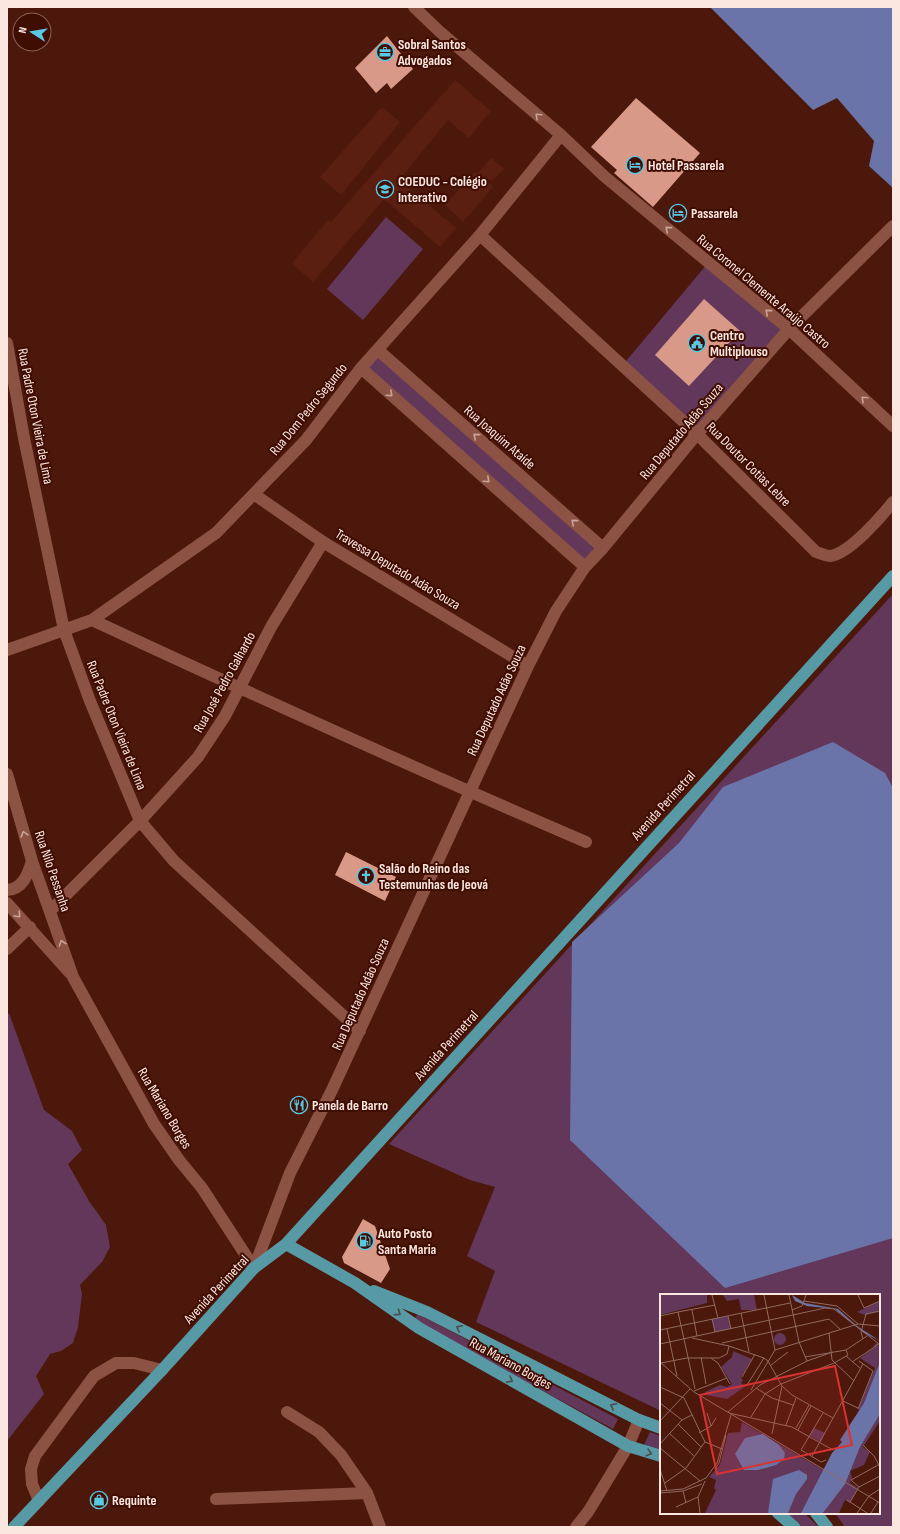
<svg xmlns="http://www.w3.org/2000/svg" width="900" height="1534" viewBox="0 0 900 1534" font-family="'Sofia Sans Condensed',sans-serif">
<rect width="100%" height="100%" fill="#4b180b"/>
<path fill="#5a1f10" d="M455 80 491 111 469 138 448 120 399 180 456 228 440 247 384 199 313 282 292 263 328 220 331 222Z
M382 107 400 122 341 195 320 177Z
M491 158 504 169 492 181 490 179 487 181 493 187 463 222 445 205 475 172 477 174Z"/>
<path fill="#623759" d="M386 217 423 249 363 320 327 289Z
M708 263 789 329 697 434 622 366Z
M378 350 603 548 585 567 361 368Z
M893 594V1527H845L835 1513H879V1295H661V1411L476 1322 495 1271 467 1256 495 1187 470 1180 389 1144Z
M9 1013 44 1110 72 1131 82 1150 68 1164 89 1201 106 1225 110 1247 102 1262 80 1285 82 1294 78 1327 73 1343 61 1351 50 1354 36 1376 44 1394 7 1441V1015Z
M418 1314 618 1419 613 1429 413 1320Z
M650 1432 661 1436V1452L644 1445Z
M780 1513H804L819 1527H795Z"/>
<path fill="#6a74a9" d="M710 7H893V188L869 166 874 141 837 98 813 110Z
M833 742 885 773 893 788V1238L725 1288 570 1140 572 942 679 843 723 787Z"/>
<path fill="#d99988" d="M387 36 413 69 391 89 387 83 376 93 355 68Z
M636 98 700 153 653 207 614 173 617 170 591 147Z
M704 299 740 331 689 386 655 355Z
M346 852 396 877 385 901 335 875Z
M363 1219 375 1226 390 1269 381 1283 344 1263 342 1257Z"/>
<g fill="none" stroke-linecap="round" stroke-linejoin="round">
<path stroke="#8c5243" stroke-width="12" d="M414 7 439 31 561 135 604 176 789 329 893 426
M480 235 697 434 816 552C820 553 826 556 830 556 849 554 881 517 893 502
M7 343 24 438 64 630 90 701 140 821 174 861 360 1031
M378 350 603 548
M361 368 585 567
M255 495 323 542 528 666
M92 620C256 696 420 771 586 842
M7 650 92 620 216 533 306 440 361 368 480 235 561 135
M7 774 32 861 73 977 154 1124 179 1160 202 1188 254 1268
M7 890C23 889 28 874 32 861
M7 903 70 973
M51 910 140 821 198 757 225 716 271 627 323 542
M7 949 30 927
M254 1268 290 1173 332 1090 528 666 556 611 585 567 603 548 697 434 789 329 893 226
M287 1412 319 1432 341 1455 367 1493 380 1527
M216 1499 367 1493
M39 1501 32 1484 31 1469 35 1456 94 1376 116 1363H134L162 1370
M576 1527 588 1512 628 1446 639 1420"/>
<path stroke="#579aa6" stroke-width="12" d="M286 1244 355 1283 419 1328 628 1446 661 1456
M374 1291 427 1312 639 1420 661 1428
M778 1513 794 1527
M816 1513 827 1527
M14 1527 162 1370 254 1268 286 1244 893 576"/>
</g>
<defs><path id="oneway-chevron" d="M-2-3.5L2.5 0L-2 3.5" fill="none" stroke-width="1.6" stroke-linecap="round" stroke-linejoin="round"/></defs>
<g stroke="#c9a399">
<use href="#oneway-chevron" transform="translate(538 116) rotate(-137)"/>
<use href="#oneway-chevron" transform="translate(668 229) rotate(-140)"/>
<use href="#oneway-chevron" transform="translate(768 312) rotate(-140)"/>
<use href="#oneway-chevron" transform="translate(390 394) rotate(42)"/>
<use href="#oneway-chevron" transform="translate(864 399) rotate(-137)"/>
<use href="#oneway-chevron" transform="translate(476 436) rotate(-139)"/>
<use href="#oneway-chevron" transform="translate(487 480) rotate(42)"/>
<use href="#oneway-chevron" transform="translate(574 522) rotate(-139)"/>
<use href="#oneway-chevron" transform="translate(24 834) rotate(-106)"/>
<use href="#oneway-chevron" transform="translate(18 915) rotate(47)"/>
<use href="#oneway-chevron" transform="translate(62 943) rotate(-109)"/>
</g>
<g stroke="#4a4c4c">
<use href="#oneway-chevron" transform="translate(398 1313) rotate(36)"/>
<use href="#oneway-chevron" transform="translate(459 1328) rotate(-153)"/>
<use href="#oneway-chevron" transform="translate(510 1380) rotate(29)"/>
<use href="#oneway-chevron" transform="translate(613 1406) rotate(-153)"/>
<use href="#oneway-chevron" transform="translate(649 1453) rotate(16)"/>
</g>
<defs>
<symbol id="office-ring" viewBox="-11 -11 22 22"><circle r="9.5" fill="#400d02" stroke="#57c9e3" stroke-width="1.5"/><path d="M-6-3h4V-5.5h4V-3h4V5H-6ZM-1-4.5V-3h2v-1.5ZM-6 0V1H6V0Z" fill="#57c9e3"/></symbol>
<symbol id="hotel-ring" viewBox="-11 -11 22 22"><circle r="9.5" fill="#400d02" stroke="#57c9e3" stroke-width="1.5"/><path d="M-6-4.5h1.5V1H6V5H4.5V3h-9V5H-6ZM-4 0a1.8 1.8 0 1 1 3.6 0ZM.5 0V-2.5h3Q6-2.5 6 0Z" fill="#57c9e3"/></symbol>
<symbol id="school-ring" viewBox="-11 -11 22 22"><circle r="9.5" fill="#400d02" stroke="#57c9e3" stroke-width="1.5"/><path d="M0-5L7-2L0 1L-7-2ZM-4 1L0 2.5L4 1V4Q0 6-4 4Z" fill="#57c9e3"/></symbol>
<symbol id="civic-ring" viewBox="-11 -11 22 22"><circle r="9.5" fill="#400d02" stroke="#57c9e3" stroke-width="1.5"/><path d="M-.6-6.5H3V-4.5H.6V-3L4-1V1h2V6H-6V1h2V-1L-.6-3ZM-1.2 2.5V6h2.4V2.5Z" fill="#57c9e3"/></symbol>
<symbol id="church-ring" viewBox="-11 -11 22 22"><circle r="9.5" fill="#400d02" stroke="#57c9e3" stroke-width="1.5"/><path d="M-1.2-6h2.4v3.5h3.3v2.4h-3.3V6h-2.4V-.1h-3.3v-2.4h3.3Z" fill="#57c9e3"/></symbol>
<symbol id="restaurant-ring" viewBox="-11 -11 22 22"><circle r="9.5" fill="#400d02" stroke="#57c9e3" stroke-width="1.5"/><path d="M-5-6h1v4h1v-4h1v4h1v-4h1v5L-1.5 .5V6h-2V.5L-5-1ZM5-6V6H3V1.5H1.5Q1.5-4 5-6Z" fill="#57c9e3"/></symbol>
<symbol id="fuel-ring" viewBox="-11 -11 22 22"><circle r="9.5" fill="#400d02" stroke="#57c9e3" stroke-width="1.5"/><path d="M-5.5-6h7V0h2V4h1.3V-2.5L3-4.5l.8-.8L6-3V5H2.5V1h-1V6h-7ZM-4.2-4.7v3.2H.2V-4.7Z" fill="#57c9e3"/></symbol>
<symbol id="shop-ring" viewBox="-11 -11 22 22"><circle r="9.5" fill="#400d02" stroke="#57c9e3" stroke-width="1.5"/><path d="M-5-2.5h2.3a2.7 3.5 0 0 1 5.4 0H5L5.5 6h-11ZM-1.5-2.5h3a1.5 2.3 0 0 0-3 0Z" fill="#57c9e3"/></symbol>
</defs>
<g fill-rule="evenodd">
<use href="#office-ring" x="375" y="42" width="20" height="20"/>
<use href="#hotel-ring" x="625" y="155" width="20" height="20"/>
<use href="#school-ring" x="375" y="179" width="20" height="20"/>
<use href="#hotel-ring" x="668" y="203" width="20" height="20"/>
<use href="#civic-ring" x="687" y="333" width="20" height="20"/>
<use href="#church-ring" x="356" y="866" width="20" height="20"/>
<use href="#restaurant-ring" x="289" y="1095" width="20" height="20"/>
<use href="#fuel-ring" x="355" y="1231" width="20" height="20"/>
<use href="#shop-ring" x="89" y="1490" width="20" height="20"/>
</g>
<g text-anchor="middle" stroke-width="4" stroke-linejoin="round" paint-order="stroke">
<g font-size="14" font-weight="bold" fill="#fbe6e0" stroke="#400d02" text-anchor="start">
<text x="398" y="49">Sobral Santos<tspan x="398" dy="16">Advogados</tspan></text>
<text x="648" y="170">Hotel Passarela</text>
<text x="398" y="186">COEDUC - Colégio<tspan x="398" dy="16">Interativo</tspan></text>
<text x="691" y="218">Passarela</text>
<text x="710" y="340">Centro<tspan x="710" dy="16">Multiplouso</tspan></text>
<text x="379" y="873">Salão do Reino das<tspan x="379" dy="16">Testemunhas de Jeová</tspan></text>
<text x="312" y="1110">Panela de Barro</text>
<text x="378" y="1238">Auto Posto<tspan x="378" dy="16">Santa Maria</tspan></text>
<text x="112" y="1505">Requinte</text>
</g>
<g font-size="14" fill="#fbe6e0" stroke="#400d02">
<text transform="translate(764 291) rotate(40)" y="5">Rua Coronel Clemente Araújo Castro</text>
<text transform="translate(308 409) rotate(-51)" y="5">Rua Dom Pedro Segundo</text>
<text transform="translate(36 416) rotate(79)" y="5">Rua Padre Oton Vieira de Lima</text>
<text transform="translate(681 431) rotate(-50)" y="5">Rua Deputado Adão Souza</text>
<text transform="translate(500 437) rotate(41)" y="5">Rua Joaquim Ataíde</text>
<text transform="translate(749 464) rotate(45)" y="5">Rua Doutor Cotias Lebre</text>
<text transform="translate(398 569) rotate(31)" y="5">Travessa Deputado Adão Souza</text>
<text transform="translate(224 682) rotate(-61)" y="5">Rua José Pedro Galhardo</text>
<text transform="translate(496 700) rotate(-65)" y="5">Rua Deputado Adão Souza</text>
<text transform="translate(117 725) rotate(68)" y="5">Rua Padre Oton Vieira de Lima</text>
<text transform="translate(663 805) rotate(-48)" y="5">Avenida Perimetral</text>
<text transform="translate(53 871) rotate(71)" y="5">Rua Nilo Pessanha</text>
<text transform="translate(360 994) rotate(-66)" y="5">Rua Deputado Adão Souza</text>
<text transform="translate(446 1045) rotate(-48)" y="5">Avenida Perimetral</text>
<text transform="translate(165 1108) rotate(59)" y="5">Rua Mariano Borges</text>
<text transform="translate(216 1289) rotate(-47)" y="5">Avenida Perimetral</text>
<text transform="translate(511 1363) rotate(29)" y="5">Rua Mariano Borges</text>
</g>
</g>
<g transform="translate(660 1294)">
<rect width="220" height="220" fill="#4b180b"/>
<path d="M0 1H47V9L0 21ZM63 1H94L97 16H81L79 5 67 7ZM220 7 218 18 205 21 197 18ZM68 22 71 35 55 38 52 25ZM114 45a6 6 0 1 1 12 0a6 6 0 1 1-12 0ZM216 49 219 50 215 53 220 51V67L213 91 201 117 198 115 215 74 200 64 215 53H213ZM73 57 92 65 81 83 83 87 81 89 86 92 67 105 47 101 45 98 60 91 67 93 72 90 61 73 72 63ZM220 119V127L203 153 210 158 204 171 190 177 192 183 190 189 198 194 190 209 185 206 179 219H163L178 198 193 165ZM82 128 165 177 143 219H45L56 196 54 194 56 186 49 183 60 171 68 139 80 138ZM154 134 165 139 161 148 150 142Z" fill="#623759"/>
<path d="M132 1 145 9 178 15 197 32 220 47 204 39 175 15 147 12 135 7ZM220 68V120L200 153 185 190 163 219H141L172 159 182 148 180 146 204 109ZM103 140 119 151 125 159 124 165 116 171 98 176H84L75 160 85 144ZM139 176 147 181V185L136 200 128 219H108L113 185Z" fill="#6a74a9"/>
<path fill="none" stroke="#916a60" stroke-width="1" d="M52 1 58 24M104 1 115 56M129 1 139 48 147 67M198 1 204 14 220 7M144 7 177 12 198 30M32 16 37 42M132 16 142 12 146 1M81 19 89 58M0 22 18 18M68 22 71 35M52 25 55 38M7 35 17 82M0 36 130 9M169 39 172 66 194 87M32 44 69 52 104 64 108 67 122 92 132 101 173 124M203 45 201 38 206 20 220 17M62 49 169 25 181 36M0 50 165 14 174 15 219 50M115 56 198 30 220 32M186 62 201 75M41 63 46 90M145 63 186 56 207 42M51 64 58 69 70 90M0 68 34 98 220 209M192 68 219 50M1 69 27 64H59L67 60 69 52M111 71 128 58M82 83 95 60M87 91 104 64M0 93 24 104 45 148 62 155M96 94 112 104 133 111M35 95 18 18 55 11M91 96 115 56M34 97 67 84M183 107 198 114M0 109 22 126M198 115 213 77 199 67M68 118 100 91 147 67 173 58M47 119 51 132M69 119 132 133 173 156M163 119 141 156 161 168 166 166M91 123 105 100 121 90 174 69 188 61 186 56M0 127 30 95M18 130 41 153M126 131 136 104M136 134 149 111M138 136 151 112M9 139 34 162M39 139 51 132 56 124M112 140 122 92M0 150 22 126 32 121M203 151 214 162 220 173M0 154 40 187M152 162 203 70M0 175 7 197M55 175 59 169 66 141M5 189 26 174 45 148M199 193 191 186 220 170M0 197 23 195 46 184 57 169 71 121M23 197 26 209M0 199 23 197 42 190M187 206 207 219M190 208 199 193 220 182M16 213 38 203M40 219 38 203 45 187M197 219 209 202 220 195M211 219 218 208"/>
<path fill="#d83231" fill-opacity="0.15" stroke="#d83231" stroke-width="2" d="M175 72 192 151 57 180 40 101Z"/>
<rect width="220" height="220" fill="none" stroke="#fbe6e0" stroke-width="2"/>
</g>
<rect width="900" height="1534" fill="none" stroke="#fbe6e0" stroke-width="16"/>
<g transform="translate(32 32) rotate(282)"><circle r="19" fill="#400d02" stroke="#8b645b"/>
<path d="M0-3L7 15L0 10L-7 15Z" fill="#57c9e3"/>
<text y="-6" font-size="11" font-weight="bold" text-anchor="middle" fill="#fbe6e0">N</text>
</g>
</svg>
